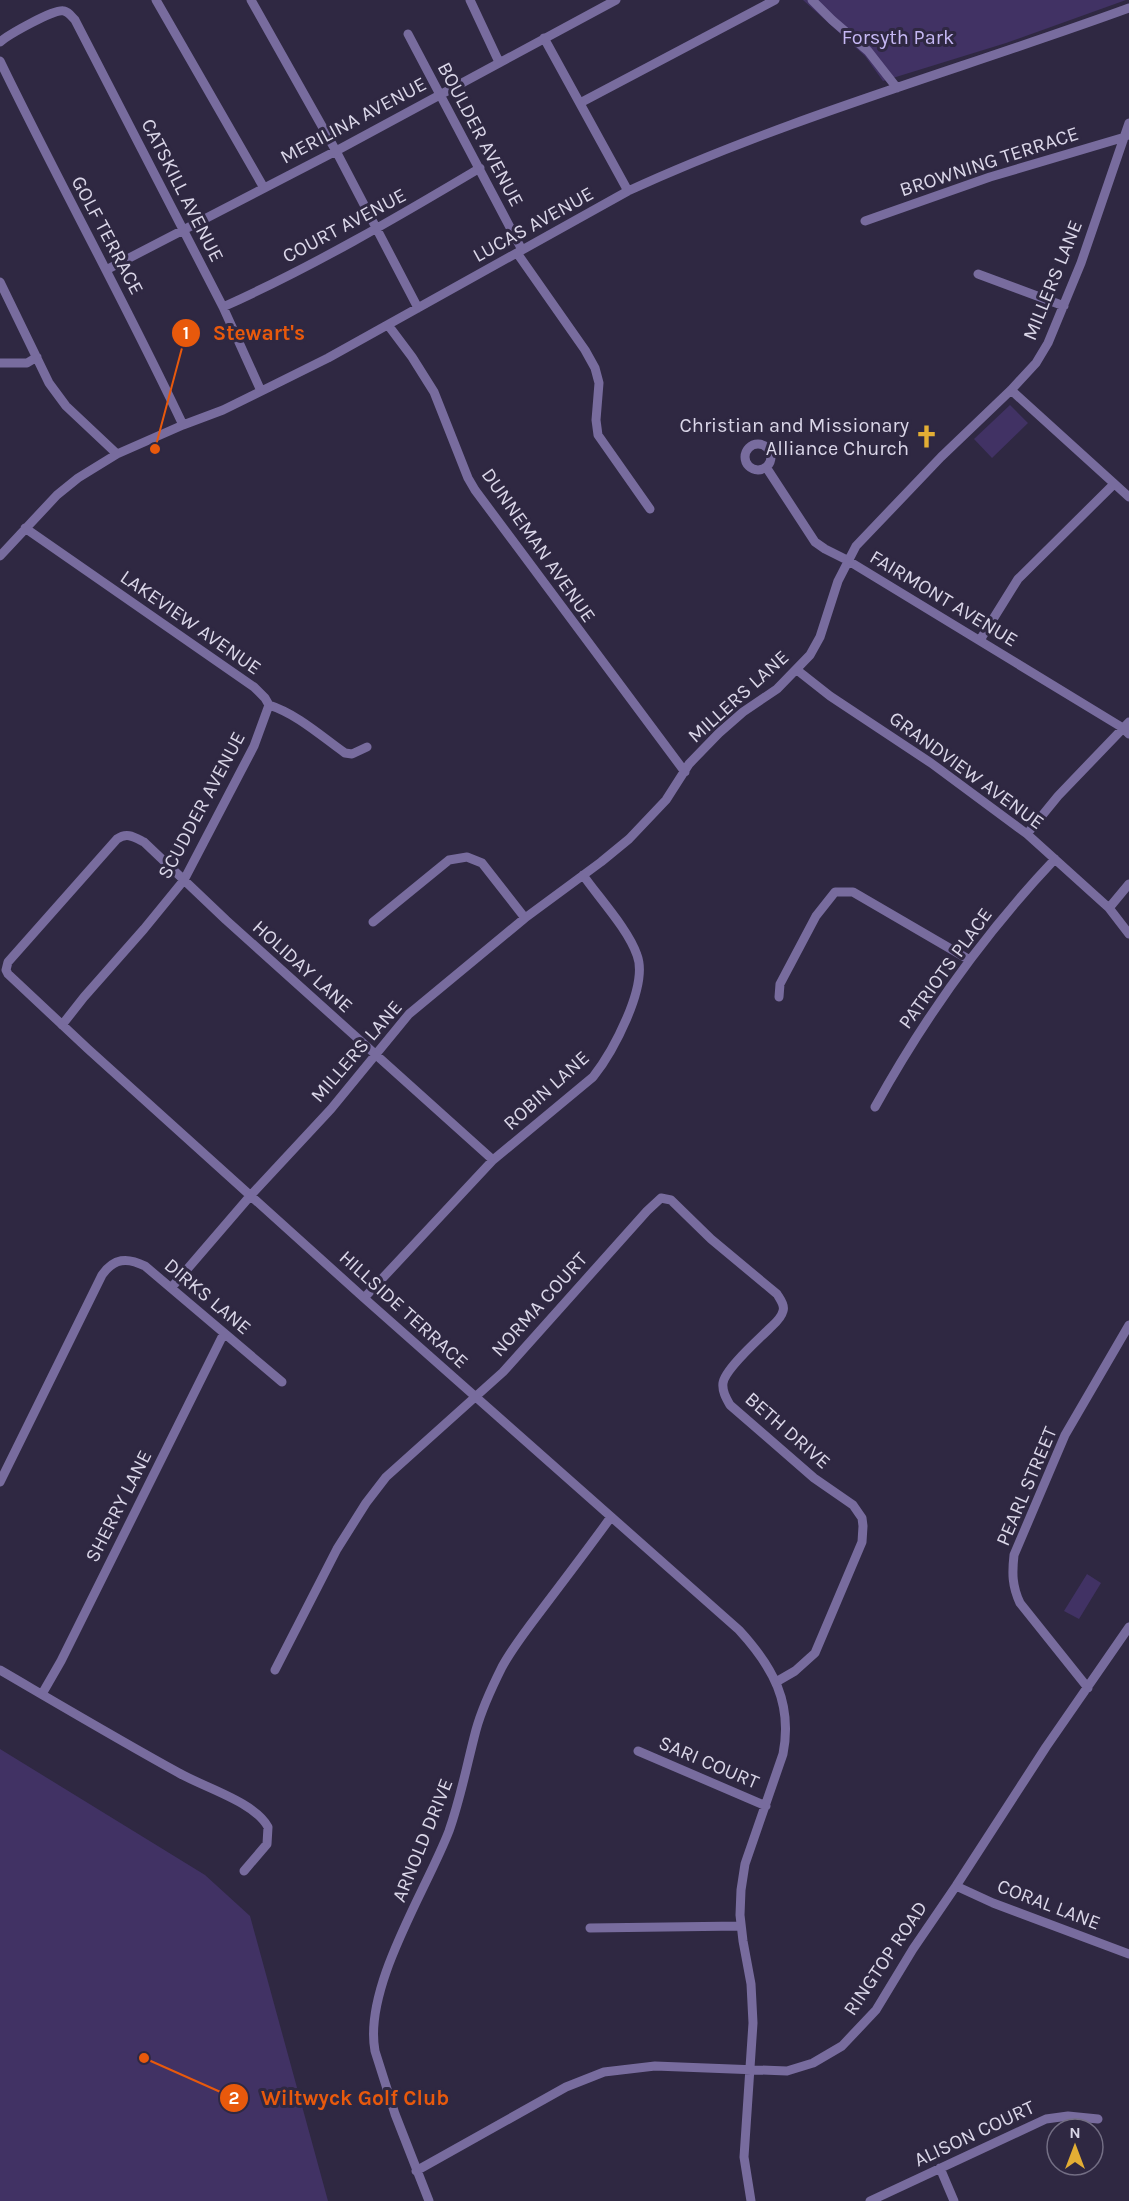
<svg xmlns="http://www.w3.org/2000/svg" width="1129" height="2201" viewBox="0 0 1129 2201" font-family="Karla,sans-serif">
<rect width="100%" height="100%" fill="#2f2842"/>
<path fill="#413264" d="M803 0H1126L1006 43 883 81 865 56Z
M1010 405 1028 423 992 458 974 439Z
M1087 1574 1101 1583 1079 1619 1064 1611Z
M0 1749 205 1875 250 1916 328 2201H0Z"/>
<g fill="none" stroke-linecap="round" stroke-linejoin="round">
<path stroke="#786c9e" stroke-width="9" d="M156 0 264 188
M251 0 336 151 418 308
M470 0 499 62
M812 0 832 20 868 51 897 88
M408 34 522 250
M544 38 628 191
M0 42C8 35 55 8 64 11 69 12 72 17 75 20L223 307 261 391
M0 61C59 183 125 302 183 425
M580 103 775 0
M865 221 990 177 1125 137
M517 253 585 350 595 368 599 383 596 420 598 435 650 509
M106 270 336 151 616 0
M978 274 1064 306
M0 282 49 383 66 406 117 454
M223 307C312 267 396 218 480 168
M388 325 412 357 434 392 468 478 475 490 685 772
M0 363H27L37 357
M1011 390 1129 497
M745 457a13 13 0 1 1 26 0a13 13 0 1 1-26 0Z
M766 467 815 542 825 549 847 560 1123 728 1129 734
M25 528 254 687 265 698 269 705C297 714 321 736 345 753L352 754 367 747
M0 556 57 495 78 478 117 454 183 425 223 410 328 358 628 191C789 117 962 69 1129 8
M980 640 1018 579 1114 484
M797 670 830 696 931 763 1027 834 1109 908 1129 934
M1027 834 1058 796 1129 722
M1109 908 1129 884
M373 922 449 860 467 857 482 863 525 918
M779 997 780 984 816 916 835 892H853L968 959
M62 1025 84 997 144 929 184 880 254 746 269 705
M875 1107C926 1015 983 935 1055 859
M493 1160 226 920 144 842C134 837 127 832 117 839L8 962 6 970 8 974 88 1049 364 1298 739 1630C773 1667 793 1703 783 1754L745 1864 741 1890 740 1915 743 1941 751 1984 753 2023 744 2157 751 2201
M171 1288 251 1195 331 1109 409 1014 525 918 601 862 629 839 666 800 689 764 719 733 743 712 777 689 810 655 820 637 838 581 856 546 941 457 1011 390 1036 363 1048 343 1081 263 1129 123
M364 1298 493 1160 593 1077C612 1053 649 986 637 955 628 929 599 898 583 875
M0 1482 102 1275C114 1258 127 1257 145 1266L282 1382
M0 1670C60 1705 119 1740 179 1773 203 1787 255 1802 268 1827L267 1844 244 1871
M275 1670 337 1549 366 1503 386 1477 503 1372 647 1211 661 1198 671 1200 711 1239 777 1294C780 1299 785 1305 783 1311 781 1319 774 1324 769 1329 758 1340 725 1369 723 1383 722 1391 726 1398 730 1405L814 1478 853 1505 862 1518 863 1526 862 1542 815 1653 795 1671 776 1682
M1088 1688 1020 1603C1012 1586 1012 1573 1014 1555L1065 1435 1129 1325
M42 1694 61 1661 224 1333
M638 1751 766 1806
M956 1886 993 1903 1129 1954
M590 1928 741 1926
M940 2168 954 2201
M416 2171 566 2087 604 2072 655 2066 787 2071 813 2063 842 2046 876 2010 913 1949 956 1886 1046 1747 1129 1627
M429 2201 395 2114 375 2051C363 1987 426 1891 449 1831 461 1797 467 1764 476 1730 482 1708 492 1687 502 1667 514 1645 531 1624 546 1604 568 1575 590 1546 611 1517
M870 2201 1046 2119 1068 2116 1098 2119"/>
</g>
<defs>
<symbol id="church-bare" viewBox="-9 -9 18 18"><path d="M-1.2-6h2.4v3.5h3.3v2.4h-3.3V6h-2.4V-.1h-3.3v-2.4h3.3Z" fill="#e3ae34" stroke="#2f2842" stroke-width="2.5" paint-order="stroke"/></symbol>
</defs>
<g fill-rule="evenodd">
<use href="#church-bare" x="910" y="420" width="33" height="33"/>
</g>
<g text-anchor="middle" stroke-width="6" stroke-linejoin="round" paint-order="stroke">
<g font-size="20" fill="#c6b8f4" stroke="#2f2842">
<text x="898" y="44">Forsyth Park</text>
</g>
<g font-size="20" fill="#dad6e8" stroke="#2f2842">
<text transform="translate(353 120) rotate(-28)" y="7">MERILINA AVENUE</text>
<text transform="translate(481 134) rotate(62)" y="7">BOULDER AVENUE</text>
<text transform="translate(989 161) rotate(-18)" y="7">BROWNING TERRACE</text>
<text transform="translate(183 190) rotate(63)" y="7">CATSKILL AVENUE</text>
<text transform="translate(533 224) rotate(-29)" y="7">LUCAS AVENUE</text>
<text transform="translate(344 225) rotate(-28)" y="7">COURT AVENUE</text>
<text transform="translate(108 235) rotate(62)" y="7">GOLF TERRACE</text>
<text transform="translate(1052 280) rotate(-68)" y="7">MILLERS LANE</text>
<text transform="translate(539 545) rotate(55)" y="7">DUNNEMAN AVENUE</text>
<text transform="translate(944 598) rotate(31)" y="7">FAIRMONT AVENUE</text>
<text transform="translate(191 622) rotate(35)" y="7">LAKEVIEW AVENUE</text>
<text transform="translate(738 696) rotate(-42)" y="7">MILLERS LANE</text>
<text transform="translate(967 770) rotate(36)" y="7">GRANDVIEW AVENUE</text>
<text transform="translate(201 805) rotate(-62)" y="7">SCUDDER AVENUE</text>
<text transform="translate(303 966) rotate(42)" y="7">HOLIDAY LANE</text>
<text transform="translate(945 968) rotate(-54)" y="7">PATRIOTS PLACE</text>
<text transform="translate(356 1051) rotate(-49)" y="7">MILLERS LANE</text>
<text transform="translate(546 1090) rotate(-42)" y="7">ROBIN LANE</text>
<text transform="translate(208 1296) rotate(40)" y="7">DIRKS LANE</text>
<text transform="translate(539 1304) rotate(-48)" y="7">NORMA COURT</text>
<text transform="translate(404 1309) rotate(42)" y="7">HILLSIDE TERRACE</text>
<text transform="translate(788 1430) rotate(41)" y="7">BETH DRIVE</text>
<text transform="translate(1026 1486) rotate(-67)" y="7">PEARL STREET</text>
<text transform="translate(118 1506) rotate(-63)" y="7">SHERRY LANE</text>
<text transform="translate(709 1762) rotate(23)" y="7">SARI COURT</text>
<text transform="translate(422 1840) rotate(-68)" y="7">ARNOLD DRIVE</text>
<text transform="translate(1049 1904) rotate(21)" y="7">CORAL LANE</text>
<text transform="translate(885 1958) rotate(-56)" y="7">RINGTOP ROAD</text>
<text transform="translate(974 2133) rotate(-25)" y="7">ALISON COURT</text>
</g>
<g font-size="20" fill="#dad6e8" stroke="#2f2842" text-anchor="end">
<text x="909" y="432">Christian and Missionary<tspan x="909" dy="23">Alliance Church</tspan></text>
</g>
</g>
<path fill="none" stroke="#e8590c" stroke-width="2" d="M155 449L186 333M144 2058L234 2098"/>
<g fill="#e8590c" stroke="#2f2842" stroke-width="2">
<circle cx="155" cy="449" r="6"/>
<circle cx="144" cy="2058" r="6"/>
<circle cx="186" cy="333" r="15"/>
<circle cx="234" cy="2098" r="15"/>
</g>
<g font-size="18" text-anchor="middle" font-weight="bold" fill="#fff">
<text x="186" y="339">1</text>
<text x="234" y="2104">2</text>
</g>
<g font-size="21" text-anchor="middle" font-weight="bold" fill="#e8590c" stroke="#2f2842" stroke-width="6" stroke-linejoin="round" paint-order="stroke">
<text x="259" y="340">Stewart's</text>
<text x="355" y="2105">Wiltwyck Golf Club</text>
</g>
<g transform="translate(1075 2147)"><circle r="28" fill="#2f2842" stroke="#736e84" stroke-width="1.5"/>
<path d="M0-4.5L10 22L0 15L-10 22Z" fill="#e3ae34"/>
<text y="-9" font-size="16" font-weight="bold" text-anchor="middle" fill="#dad6e8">N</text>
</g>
</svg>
